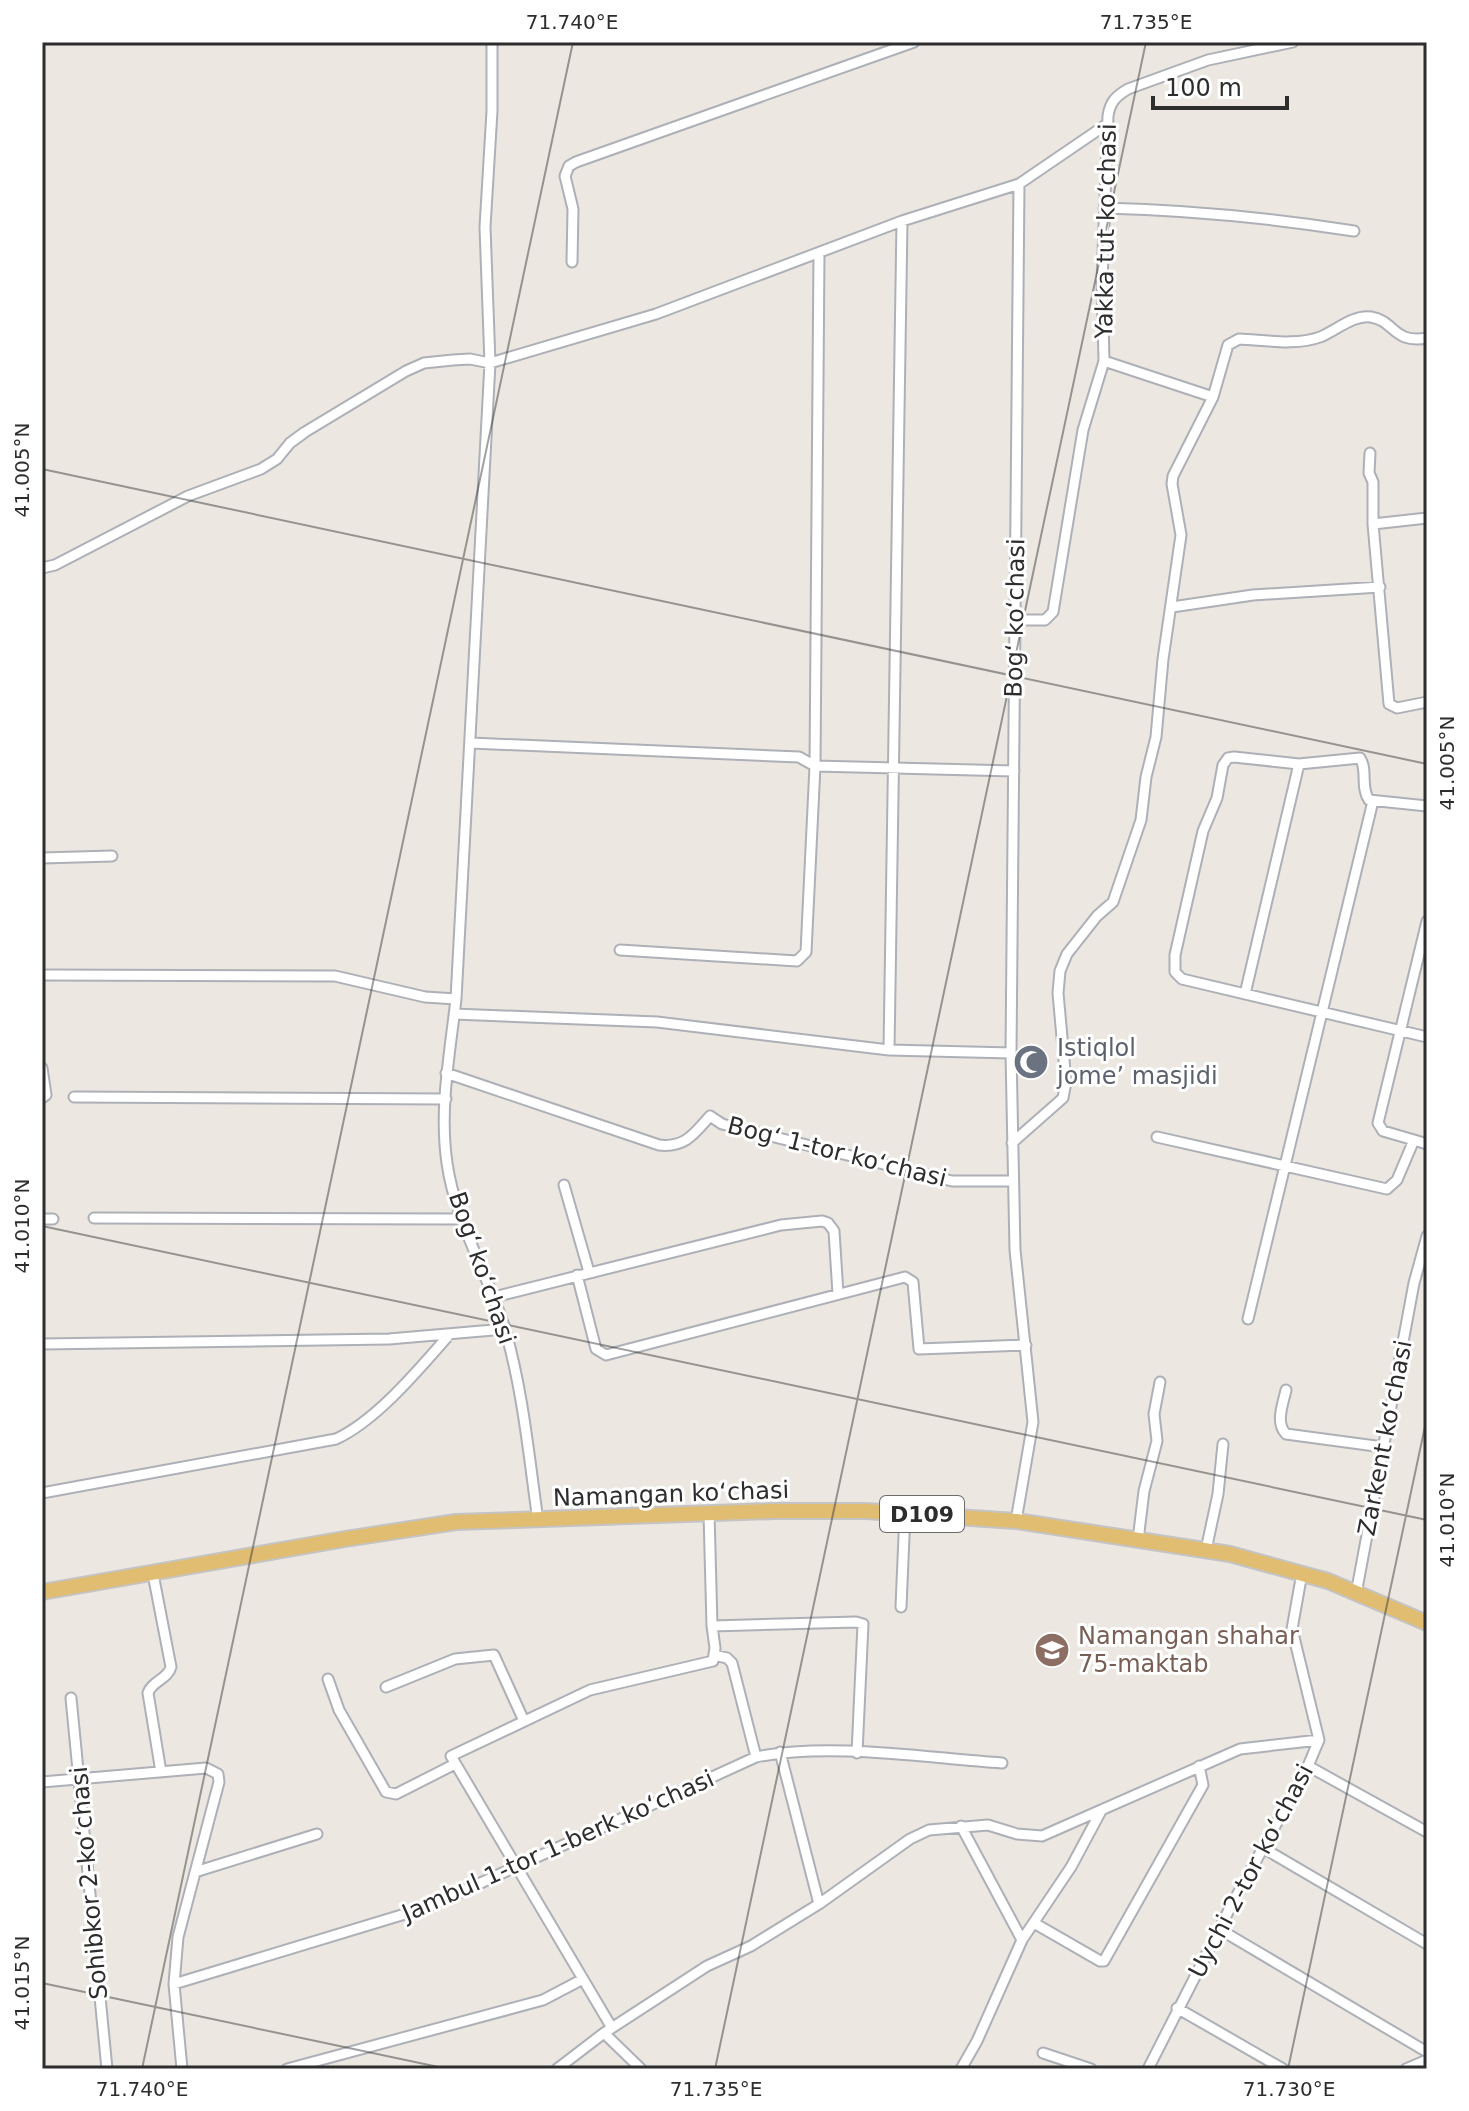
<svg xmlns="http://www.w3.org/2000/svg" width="1469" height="2111" viewBox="0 0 1469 2111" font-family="'DejaVu Sans',sans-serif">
<rect width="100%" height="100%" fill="#ece7e1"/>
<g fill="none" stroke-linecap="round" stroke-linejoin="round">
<defs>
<path id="street" d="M492 42V111L485 227 490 363 456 999C450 1053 439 1109 447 1163 455 1221 488 1274 505 1329 523 1391 529 1457 538 1521
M1104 208C1189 210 1271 218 1354 231
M572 262 573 209 565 176 569 166 576 162 914 42
M1104 361 1213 397
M1370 453 1369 473 1373 482V524
M1427 518 1373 524 1389 704 1397 708 1427 702
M42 568 55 565 188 496 261 469 277 459 290 443 305 432 406 371 424 363 453 360 470 359 490 363 656 314 902 221 1019 184 1107 124
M1172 607 1253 595 1380 587
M1016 620H1045L1053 612 1083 430 1104 361 1102 282 1108 116C1110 102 1116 96 1128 89L1208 60 1293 42
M471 743 799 757 815 766 1014 771
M1299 764 1360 758C1368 770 1360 787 1369 800L1427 806
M42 858 112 856
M620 950 797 961 806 952 815 766 819 253
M42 975 335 976 425 997 456 999
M1245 994 1299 764 1234 757 1228 758 1223 765 1217 798 1203 831 1175 955V972L1182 979 1427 1037
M454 1014 657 1022 889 1050 1011 1053
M889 1050 902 221
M42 1068 46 1095 42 1098
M446 1073 659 1145C685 1148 694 1134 710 1116L722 1124 952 1181H1013
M74 1097 446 1099
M1157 1137 1387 1189 1397 1180 1414 1140 1427 1144
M1414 1140 1383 1131 1378 1123 1427 921
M1012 1143 1063 1098 1066 1082 1058 993 1060 971 1067 954 1097 916 1113 902 1141 820 1146 777 1156 737 1163 659 1181 535 1172 484 1173 476 1213 397 1228 345 1239 339C1264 340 1296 346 1320 337 1335 331 1354 314 1371 317 1395 321 1393 344 1427 338
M564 1185 589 1272
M94 1218 463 1219
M42 1219H53
M577 1275 596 1349 606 1355 905 1277 913 1282 919 1349 1026 1345
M494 1297 781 1225 822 1221 828 1223 834 1231 838 1294
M1248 1319 1373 801
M42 1344 389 1339 505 1329
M1286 1390C1283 1404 1275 1423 1286 1434L1383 1447
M42 1493 336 1439C377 1420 419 1369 449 1335
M1016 1521 1033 1422 1015 1250 1011 1053 1019 184
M1138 1540 1144 1491 1157 1441 1154 1414 1160 1382
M1206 1550 1218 1494 1223 1444
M153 1574 171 1667C168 1679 152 1681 148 1693L161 1772
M1356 1594 1414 1283 1427 1236
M901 1607 905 1513
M712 1626 856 1622 863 1624 857 1753
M714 1655 727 1658 732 1663 756 1757
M328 1679 339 1710 386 1792 396 1794 455 1764
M386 1687 455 1659 494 1655 524 1721
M71 1698 107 2069
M780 1752 819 1904
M1308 1766 1427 1832
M42 1782 206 1768 218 1774 219 1782 178 1937 174 1984 182 2069
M961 1826 1022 1940 977 2041 961 2069
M1263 1848 1427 1944
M195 1872 317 1834
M1034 1923 1100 1961H1104L1203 1785 1199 1766
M1219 1929 1427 2052
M1022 1940 1071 1867 1101 1811
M174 1984 428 1907 756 1757C830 1742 926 1758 1002 1763
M1177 2008 1283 2069
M612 2028 451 1756 590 1690 713 1661 715 1648 712 1626 709 1513
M604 2033 641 2069
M1043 2053 1091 2069
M287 2069 543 2000 583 1979
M557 2069 604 2033 707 1966 751 1946 819 1904 910 1839 929 1830 988 1825 1017 1834 1042 1836 1240 1749 1319 1740
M1148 2069 1230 1908 1308 1766 1319 1740 1292 1629 1302 1573
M1406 2069 1427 2060"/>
<path id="primary" d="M42 1592 345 1539 456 1522 774 1511H866L1016 1521 1230 1554 1328 1581 1427 1623"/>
</defs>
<use href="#street" stroke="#adb0b7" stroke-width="13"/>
<use href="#primary" stroke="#c4c4c4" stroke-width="18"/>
<use href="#street" stroke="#fff" stroke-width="9"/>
<use href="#primary" stroke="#e1bd72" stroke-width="14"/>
</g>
<path fill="none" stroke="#2d2d2d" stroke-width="2" stroke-opacity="0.45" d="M42 469 1427 764M42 1226 1427 1520M42 1983 448 2069M142 2069 573 42M715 2069 1146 42M1288 2069 1427 1417"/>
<defs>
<symbol id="mosque-disc" viewBox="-11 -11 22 22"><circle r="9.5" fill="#6b7280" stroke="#fff"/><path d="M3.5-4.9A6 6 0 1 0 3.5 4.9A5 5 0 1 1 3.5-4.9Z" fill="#fff"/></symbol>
<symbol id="school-disc" viewBox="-11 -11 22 22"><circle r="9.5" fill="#8d6e63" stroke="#fff"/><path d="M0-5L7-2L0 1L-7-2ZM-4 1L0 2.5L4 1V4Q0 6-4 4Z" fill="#fff"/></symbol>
</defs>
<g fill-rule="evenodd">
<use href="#mosque-disc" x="1011" y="1042" width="40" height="40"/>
<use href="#school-disc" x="1032" y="1630" width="40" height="40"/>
</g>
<g text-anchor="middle" stroke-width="6" stroke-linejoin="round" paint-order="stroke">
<rect fill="#fff" stroke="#6c6c6c" stroke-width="2" x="880" y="1496" width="84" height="36" rx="6"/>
<g font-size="22" font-weight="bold" fill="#2d2d2d">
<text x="922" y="1522">D109</text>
</g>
<g font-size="24" fill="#2d2d2d" stroke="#fff">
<text transform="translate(1106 231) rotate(-89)" y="8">Yakka tut koʻchasi</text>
<text transform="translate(1015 618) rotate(-89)" y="8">Bogʻ koʻchasi</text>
<text transform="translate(837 1152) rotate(14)" y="8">Bogʻ 1-tor koʻchasi</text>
<text transform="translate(482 1268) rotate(71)" y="8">Bogʻ koʻchasi</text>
<text transform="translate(1385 1438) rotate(-79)" y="8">Zarkent koʻchasi</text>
<text transform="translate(671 1494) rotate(-2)" y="8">Namangan koʻchasi</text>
<text transform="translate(558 1846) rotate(-24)" y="8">Jambul 1-tor 1-berk koʻchasi</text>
<text transform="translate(1251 1871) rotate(-62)" y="8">Uychi 2-tor koʻchasi</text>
<text transform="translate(89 1883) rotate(-95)" y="8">Sohibkor 2-koʻchasi</text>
</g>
<g font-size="24" fill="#5b616d" stroke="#fff" text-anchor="start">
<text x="1057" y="1056">Istiqlol<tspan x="1057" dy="28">jome’ masjidi</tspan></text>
</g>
<g font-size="24" fill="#785e54" stroke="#fff" text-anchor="start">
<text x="1078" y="1644">Namangan shahar<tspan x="1078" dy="28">75-maktab</tspan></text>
</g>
</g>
<rect width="1469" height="2111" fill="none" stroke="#ffffff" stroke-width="88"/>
<path d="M1153 96v12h134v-12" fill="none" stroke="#2d2d2d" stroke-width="4"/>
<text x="1165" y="96" font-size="24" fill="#2d2d2d" stroke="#ffffff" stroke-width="6" paint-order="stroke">100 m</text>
<rect x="44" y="44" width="1381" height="2023" fill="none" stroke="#2d2d2d" stroke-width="3"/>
<g font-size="20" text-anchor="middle" fill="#2d2d2d">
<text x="572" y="29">71.740°E</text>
<text x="1146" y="29">71.735°E</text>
<text transform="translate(22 470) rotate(-90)" y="7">41.005°N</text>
<text transform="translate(1447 763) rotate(-90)" y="7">41.005°N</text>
<text transform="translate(22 1226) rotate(-90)" y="7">41.010°N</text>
<text transform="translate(1447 1520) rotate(-90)" y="7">41.010°N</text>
<text transform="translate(22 1983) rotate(-90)" y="7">41.015°N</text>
<text x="142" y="2096">71.740°E</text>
<text x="716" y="2096">71.735°E</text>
<text x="1289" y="2096">71.730°E</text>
</g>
</svg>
